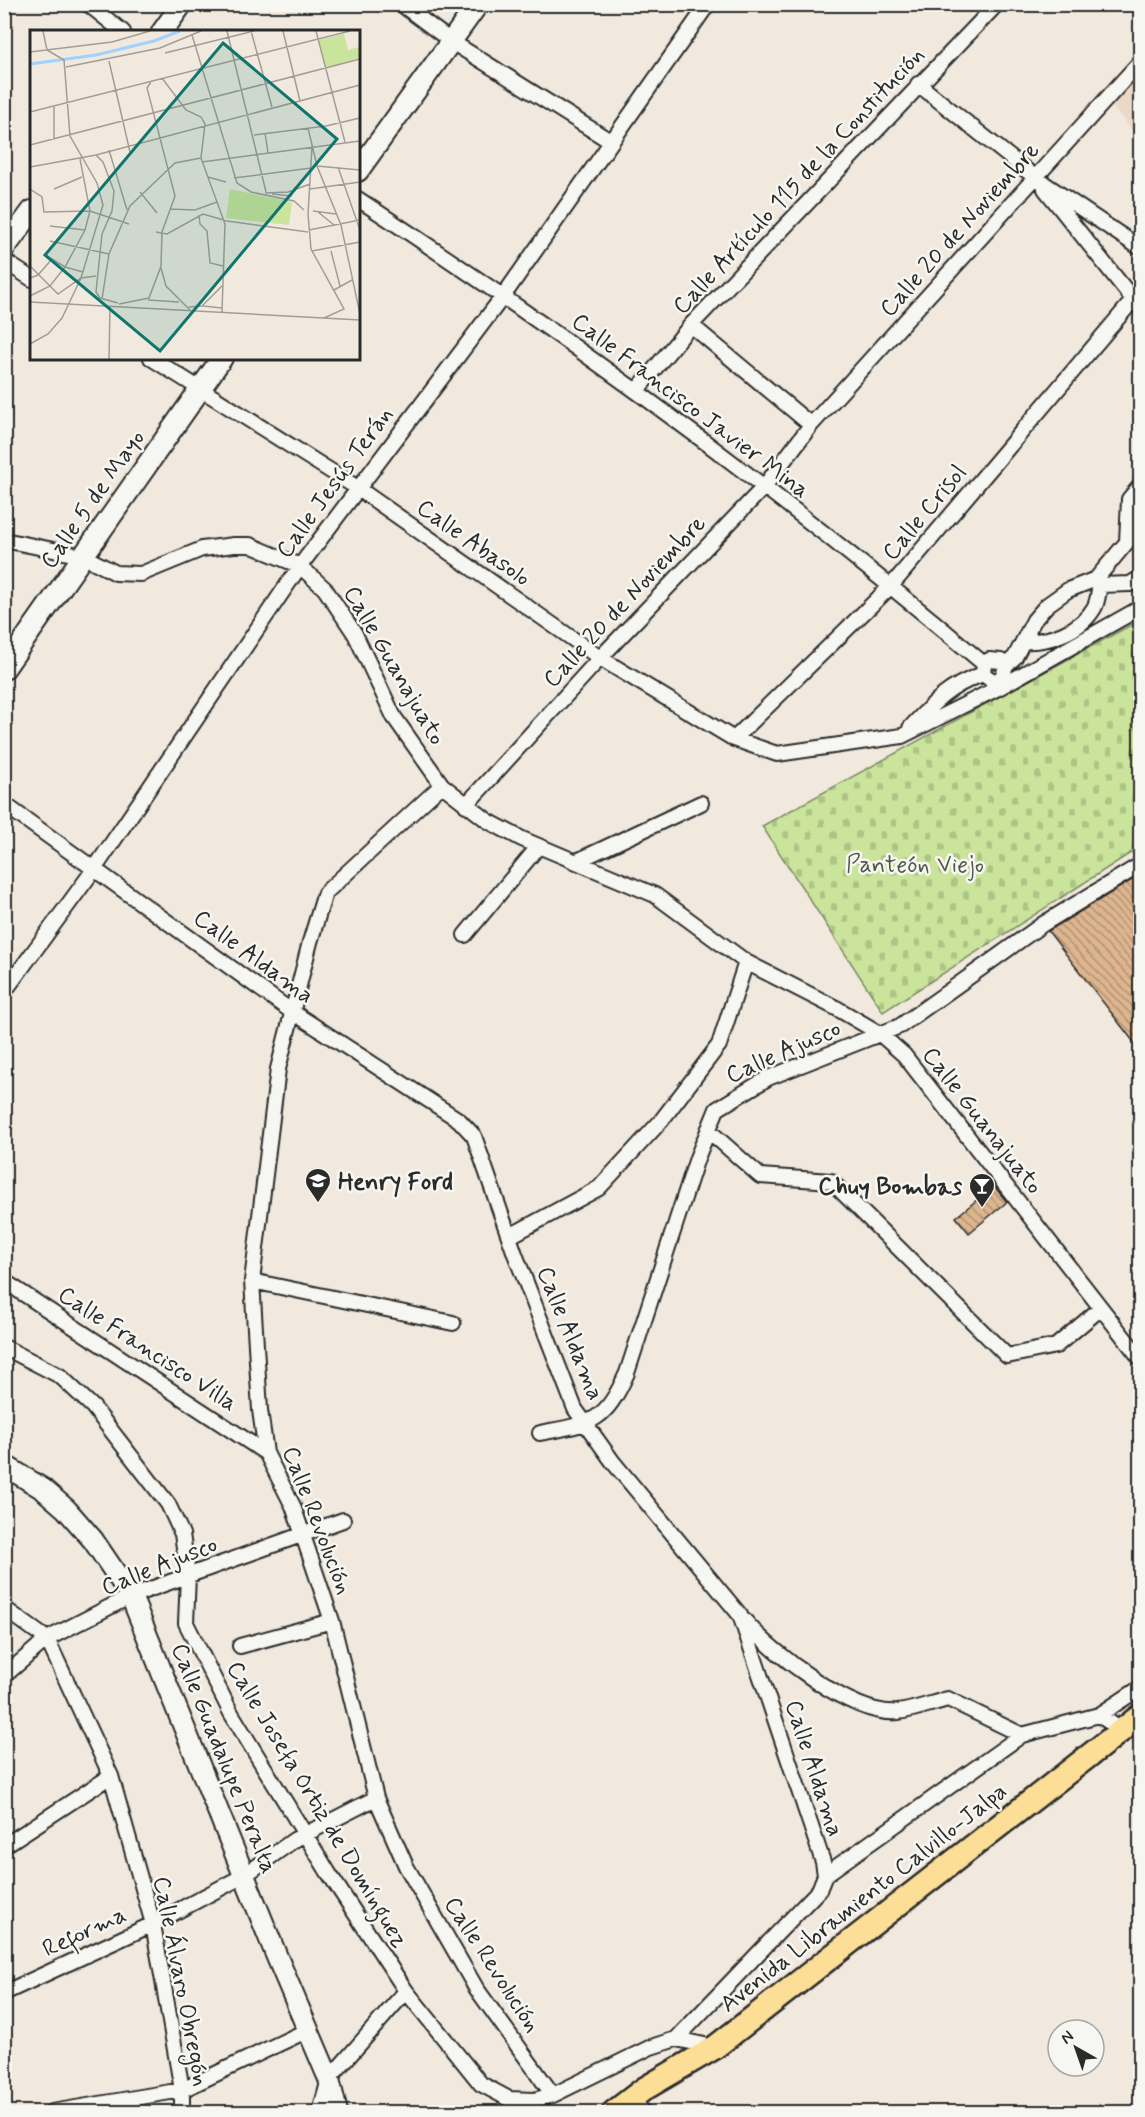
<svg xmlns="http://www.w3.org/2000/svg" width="1145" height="2117" viewBox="0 0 1145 2117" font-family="Mynerve,sans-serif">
<defs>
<pattern id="cemetery-stones" width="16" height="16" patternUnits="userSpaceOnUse" patternTransform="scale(1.5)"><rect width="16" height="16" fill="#cae49b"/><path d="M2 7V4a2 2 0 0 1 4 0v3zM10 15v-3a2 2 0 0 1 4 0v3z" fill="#aec486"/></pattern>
<pattern id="building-back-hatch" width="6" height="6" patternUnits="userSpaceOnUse" patternTransform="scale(1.5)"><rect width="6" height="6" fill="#ddb58e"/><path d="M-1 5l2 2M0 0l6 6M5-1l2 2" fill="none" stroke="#b39374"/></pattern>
</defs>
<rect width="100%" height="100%" fill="#f1e9de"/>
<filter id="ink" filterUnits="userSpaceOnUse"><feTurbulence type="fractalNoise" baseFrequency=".0167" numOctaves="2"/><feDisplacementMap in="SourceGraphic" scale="12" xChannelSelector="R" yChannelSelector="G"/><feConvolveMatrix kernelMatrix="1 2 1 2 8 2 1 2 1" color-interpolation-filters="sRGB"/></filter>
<g filter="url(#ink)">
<path fill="#ebd9c6" d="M1140 74V140L1111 105Z"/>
<path fill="url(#cemetery-stones)" stroke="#7a8863" stroke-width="1.5" d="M1140 620V847L883 1012 762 826Z"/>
<path fill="url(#building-back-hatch)" stroke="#2b2b2b" stroke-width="1.5" d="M1140 875V1050L1048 931Z
M994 1186 1007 1202 969 1233 956 1217Z"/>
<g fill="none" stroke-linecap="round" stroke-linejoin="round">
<defs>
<path id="street" d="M88 4 123 32
M401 4 452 42 610 141
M918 84 1036 178 1140 248
M1045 189 1140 308
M358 199C576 342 786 496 984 664
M4 261 32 279
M691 325 811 425
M151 358 356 487 600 658 734 739 777 754 902 736 1002 686 1140 608
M637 390 691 325 997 4
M4 540 83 556 116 573 141 574 202 549 234 545H250L300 566 325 589 355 634 394 717 442 785 488 821 522 839 655 895 746 962 838 1009 879 1033 904 1055 1140 1358
M1100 585 1130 584 1140 578
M1023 641C1048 643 1081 631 1094 608 1098 602 1098 593 1100 585
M1005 666 1001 661 989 660 984 664 983 674 994 682C1002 678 1005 675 1005 666L1015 657 1034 620 1047 605 1068 590 1096 579 1127 542 1129 499 1140 486
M910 728C934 702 949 686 983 674
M734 739 891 586 1134 299 1140 288
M442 785 325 893 310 942 278 1069 252 1281 260 1410 266 1453 293 1506 332 1621 376 1798 406 1866 476 1988 553 2095
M4 804 291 1011 459 1120 474 1136 515 1254 575 1409 613 1462 740 1615 823 1862 825 1875 819 1890 676 2039
M466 805 600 658 763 488 811 425 1140 62
M577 861 701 803
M465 935 538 847
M4 992 95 868 300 566 504 295 708 4
M708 1130 760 1176 831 1181 1007 1356 1056 1346 1101 1308
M510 1236 599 1188 661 1121 719 1045 746 962
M4 1281 266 1453
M252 1281 453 1323
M4 1347 60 1376 93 1407 168 1504 182 1534 188 1575 186 1623 231 1713 328 1872 406 1991 481 2084 509 2099 534 2100 553 2095 651 2047 676 2039 714 2047
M540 1433C592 1423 604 1424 627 1373L697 1158 717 1109 768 1078 900 1026 1043 924 1140 865
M4 1608 47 1639 111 1776 153 1924 182 2090V2112
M745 1621C772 1653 854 1717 898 1712 914 1710 932 1703 948 1699L1022 1735 1099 1715 1121 1730
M240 1646 332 1621
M4 1676 47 1639 131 1596 343 1520
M1099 1715 1140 1688
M4 1846 111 1776
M825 1875 1022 1735
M4 1993 153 1924 245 1875 294 1840 376 1798
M632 2098 643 2112
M52 2112 182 2090 308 2030
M320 2112 329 2079 406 1991"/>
<path id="secondary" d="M162 32 182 4
M358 171 478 4
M4 249 32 211
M4 669 222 358
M4 1465 43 1489 66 1509 93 1540 131 1596 277 1957 329 2079 337 2112"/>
<path id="primary" d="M614 2112 644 2089 714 2048 1140 1716"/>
</defs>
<use href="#street" stroke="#2b2b2b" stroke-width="18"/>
<use href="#secondary" stroke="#2b2b2b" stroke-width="24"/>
<use href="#primary" stroke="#2b2b2b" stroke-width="27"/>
<use href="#street" stroke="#f6f6f2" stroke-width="14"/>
<use href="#secondary" stroke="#f6f6f2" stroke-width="20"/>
<use href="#primary" stroke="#fcde96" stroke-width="22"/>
</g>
</g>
<defs>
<symbol id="school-pin" viewBox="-11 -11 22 30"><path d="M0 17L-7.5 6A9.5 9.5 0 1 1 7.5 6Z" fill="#2b2b2b" stroke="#f6f6f2"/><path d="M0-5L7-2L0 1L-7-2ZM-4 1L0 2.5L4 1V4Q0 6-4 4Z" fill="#fff"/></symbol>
<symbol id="bar-pin" viewBox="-11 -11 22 30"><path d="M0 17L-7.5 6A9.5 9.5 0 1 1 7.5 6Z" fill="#2b2b2b" stroke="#f6f6f2"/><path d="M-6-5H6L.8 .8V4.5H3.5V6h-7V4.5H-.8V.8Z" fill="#fff"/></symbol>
</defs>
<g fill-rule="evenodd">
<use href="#school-pin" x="303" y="1166" width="30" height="40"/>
<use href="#bar-pin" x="967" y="1171" width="30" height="40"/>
</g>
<g text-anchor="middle" stroke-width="5" stroke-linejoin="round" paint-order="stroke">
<g font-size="24" fill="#2b2b2b" stroke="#f6f6f2">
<text transform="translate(798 180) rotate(-47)" y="8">Calle Artículo 115 de la Constitución</text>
<text transform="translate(959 229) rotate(-48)" y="8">Calle 20 de Noviembre</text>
<text transform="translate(691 405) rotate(37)" y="8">Calle Francisco Javier Mina</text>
<text transform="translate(334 482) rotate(-54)" y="8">Calle Jesús Terán</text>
<text transform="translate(92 499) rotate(-55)" y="8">Calle 5 de Mayo</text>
<text transform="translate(924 512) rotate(-50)" y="8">Calle Crisol</text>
<text transform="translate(474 542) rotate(35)" y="8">Calle Abasolo</text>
<text transform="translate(624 601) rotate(-47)" y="8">Calle 20 de Noviembre</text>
<text transform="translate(395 665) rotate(60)" y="8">Calle Guanajuato</text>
<text transform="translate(254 956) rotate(36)" y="8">Calle Aldama</text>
<text transform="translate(783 1051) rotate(-24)" y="8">Calle Ajusco</text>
<text transform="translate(983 1120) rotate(52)" y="8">Calle Guanajuato</text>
<text transform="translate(571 1333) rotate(68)" y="8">Calle Aldama</text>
<text transform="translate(148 1348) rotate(33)" y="8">Calle Francisco Villa</text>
<text transform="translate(318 1520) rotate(69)" y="8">Calle Revolución</text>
<text transform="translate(159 1565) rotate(-22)" y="8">Calle Ajusco</text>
<text transform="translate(225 1758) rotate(68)" y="8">Calle Guadalupe Peralta</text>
<text transform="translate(815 1768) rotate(72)" y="8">Calle Aldama</text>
<text transform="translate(318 1804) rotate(59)" y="8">Calle Josefa Ortiz de Domínguez</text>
<text transform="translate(863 1897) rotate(-38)" y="8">Avenida Libramiento Calvillo-Jalpa</text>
<text transform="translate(84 1931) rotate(-25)" y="8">Reforma</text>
<text transform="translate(493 1964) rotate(57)" y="8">Calle Revolución</text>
<text transform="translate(182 1981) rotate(79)" y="8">Calle Álvaro Obregón</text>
</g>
<g font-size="24" fill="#535947" stroke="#f6f6f2">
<text x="915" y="872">Panteón Viejo</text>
</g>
<g font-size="24" font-weight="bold" fill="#2b2b2b" stroke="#f6f6f2" text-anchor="start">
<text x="338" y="1189">Henry Ford</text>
<text x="962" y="1194" text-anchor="end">Chuy Bombas</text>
</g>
</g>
<g transform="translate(30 30)">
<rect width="330" height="330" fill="#f1e9de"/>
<path d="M314 4 318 20 329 17 330 28 296 38 289 10Z" fill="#cae49b"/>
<path d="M200 159 262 172 259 195 196 188Z" fill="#cae49b"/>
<path fill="none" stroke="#a0d2fd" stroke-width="3" d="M0 34 66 25 124 11 150 1"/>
<path fill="none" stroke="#a29d96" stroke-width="1.5" d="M197 1 236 162M221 1 242 77M253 1 270 71M286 1 315 112M162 5 207 153 221 162 264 171 274 180M0 22 82 12 120 1M135 23 224 1M79 31 100 122M36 37 130 18 171 1M132 48 156 80 171 87 175 94 171 128 195 194 192 282M24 76V110M0 82 320 1M278 98 287 136 311 195 330 284M235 103 238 123M224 105 296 96 330 88M0 115 330 29M282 117 278 184 281 219 314 279 294 288M79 120 97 180M66 125 73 132 84 161 82 181 72 204 66 262 70 268 88 273M172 132 330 111M287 136 330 140M0 137 66 125 330 55M308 137 330 200M178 147 196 152M204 148 281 138M0 159 12 167 14 182 60 181 99 194M24 159 52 147M280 159 330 152M110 162 127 183M235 163 258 162 280 154M242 164 261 166 265 157M140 179 165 180 187 172M283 181 306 184M288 182 304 195M169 185 170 194 177 201 180 233 193 236M20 196 55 200M279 200 330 190M126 202 137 204 173 184 197 191 278 202M20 211 79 224M282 221 330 212M301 221 310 256M14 224 35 237 53 242M0 236 28 264 51 248 66 246M131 238 136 256 160 280M0 248 8 245 22 229M304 260 322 250M0 266 20 256 35 237 55 200 60 181 50 129M72 269 79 224 100 176 145 133 171 128M118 270 149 272M0 272 330 290M89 274 119 268 131 236 132 202 145 166 117 58 121 52M173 276 192 278M159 277 172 276 193 255M0 314 18 304 32 288 51 248 73 175 67 153 40 106 34 30 17 20 13 1M79 329 80 276"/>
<path fill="#0f766e" fill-opacity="0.15" stroke="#0f766e" stroke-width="3" d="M193 13 307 109 130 321 15 225Z"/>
<rect width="330" height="330" fill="none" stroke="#2b2b2b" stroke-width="3"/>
</g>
<rect width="1145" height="2117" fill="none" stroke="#f6f6f2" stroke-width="24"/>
<rect x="12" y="12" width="1121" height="2093" fill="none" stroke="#2b2b2b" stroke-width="2" filter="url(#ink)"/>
<g transform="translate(1076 2048) rotate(320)"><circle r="28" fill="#f6f6f2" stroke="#a5a5a2" stroke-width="1.5"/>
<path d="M0-4.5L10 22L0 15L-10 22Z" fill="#2b2b2b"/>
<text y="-9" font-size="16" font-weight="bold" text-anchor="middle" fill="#2b2b2b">N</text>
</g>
</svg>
